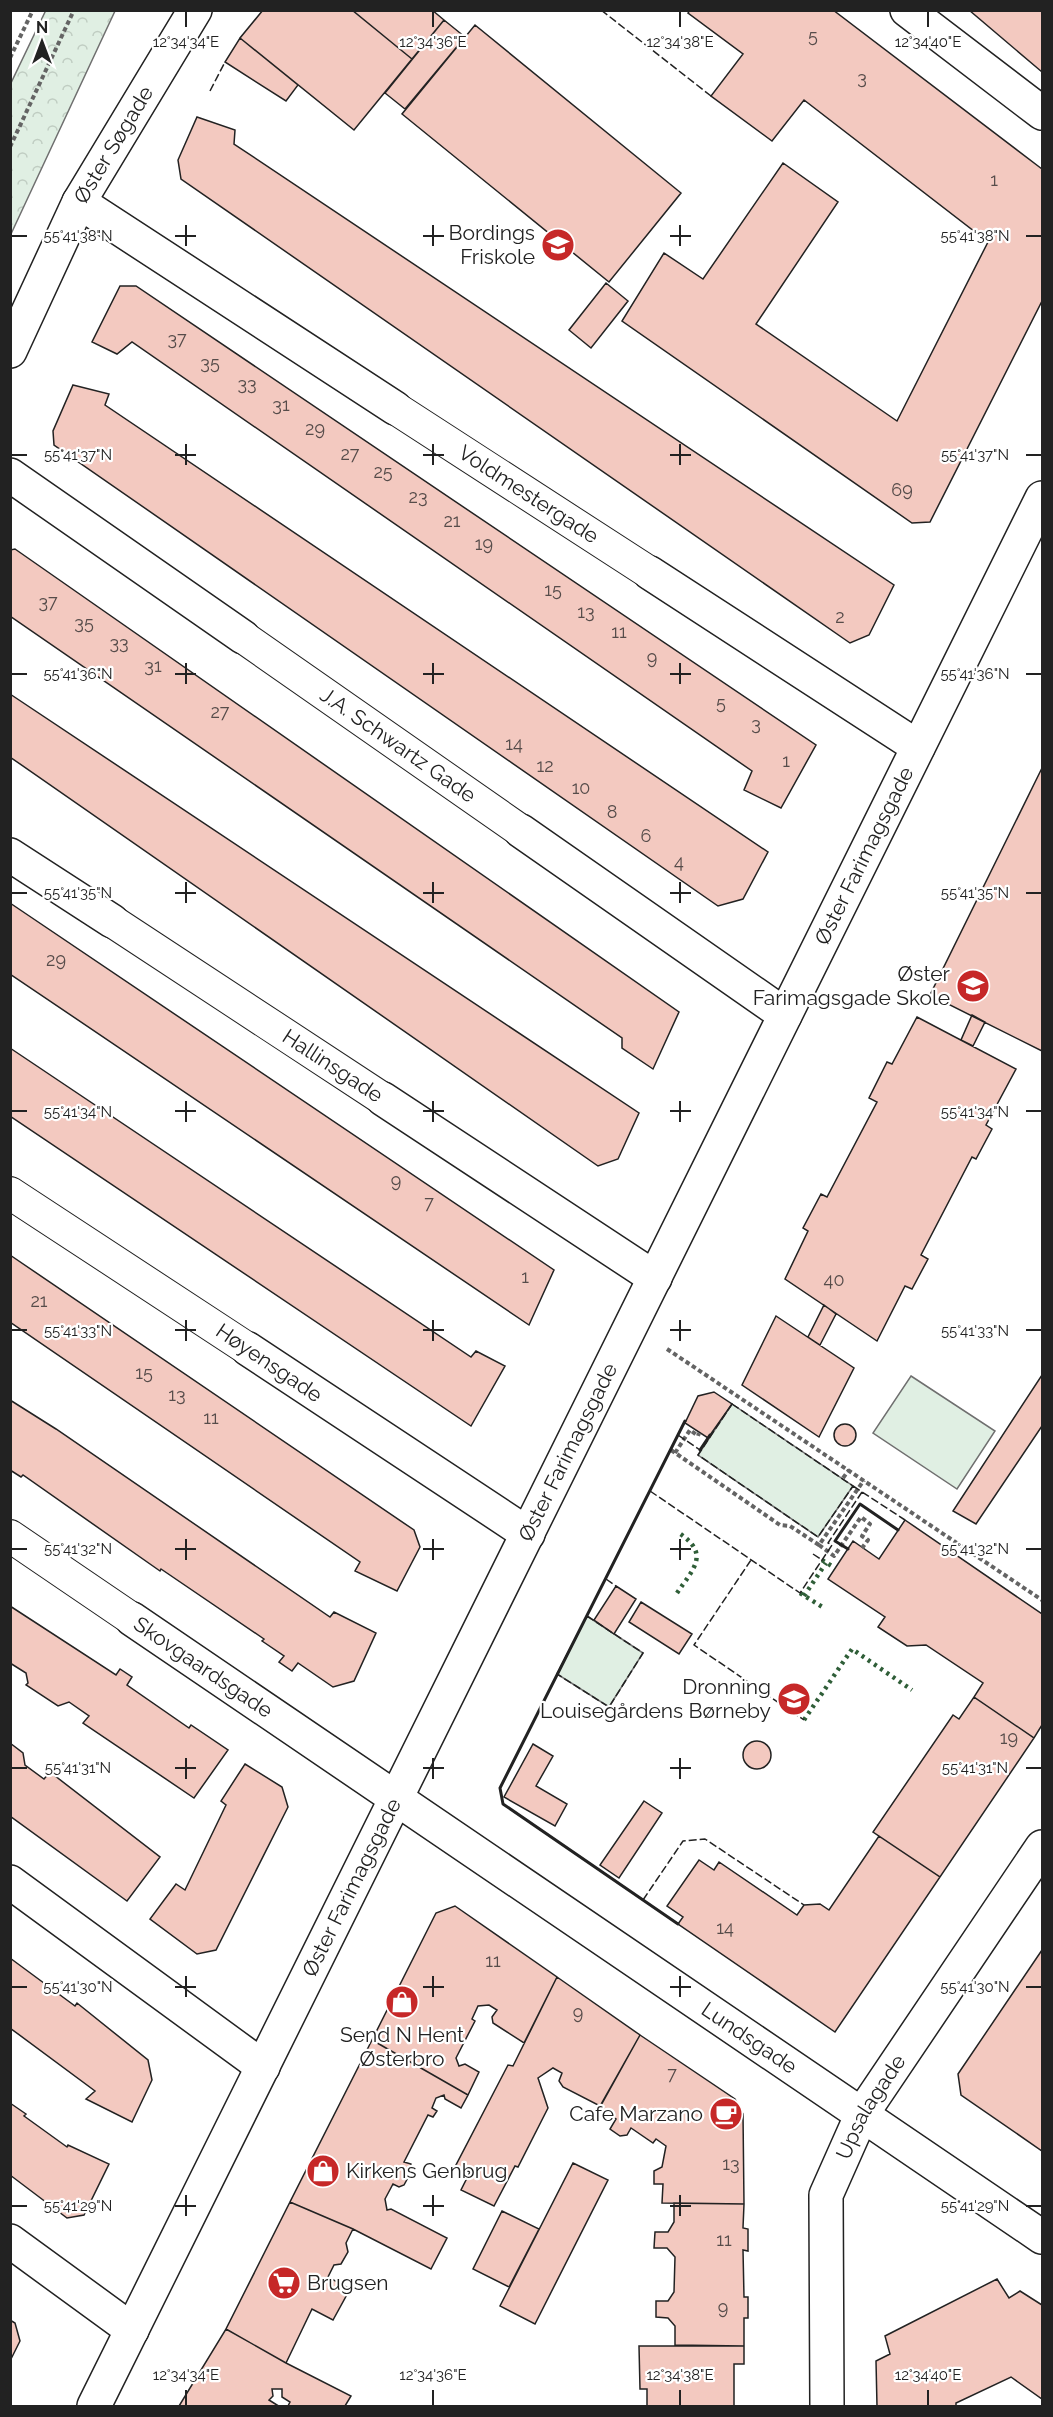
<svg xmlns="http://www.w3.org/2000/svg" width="1053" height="2417" viewBox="0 0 1053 2417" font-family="Raleway,sans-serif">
<defs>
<pattern id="forest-crowns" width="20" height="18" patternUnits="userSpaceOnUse" patternTransform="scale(1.5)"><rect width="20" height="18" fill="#e0efe3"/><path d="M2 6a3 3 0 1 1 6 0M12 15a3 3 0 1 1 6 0" fill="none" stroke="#c0cdc2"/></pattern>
</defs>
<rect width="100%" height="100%" fill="#fff"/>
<path fill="url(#forest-crowns)" stroke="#6f6f6f" stroke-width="1.5" d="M46 10 115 11 11 234V83Z"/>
<path fill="#e0efe3" stroke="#6f6f6f" stroke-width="1.5" d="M911 1376 995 1431 957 1489 873 1433Z
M732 1404 853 1486 818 1537 698 1455Z
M587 1616 643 1653 609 1707 557 1674Z"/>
<path fill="#f3c9c0" stroke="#222" stroke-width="1.5" d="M263 10H352L412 59 354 130 240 38Z
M352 10H432L444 20 412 59Z
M690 10H833L1042 169V301L930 522 912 523 622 321 664 253 703 279 783 163 838 202 756 324 897 421 988 242 804 100 772 141 711 96 743 54 688 13Z
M969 10H1042V72Z
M444 20 465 37 405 109 385 93Z
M475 25 681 193 609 282 402 114Z
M240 38 298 85 286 101 225 62Z
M197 117 235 130 234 144 894 585 869 635 850 643 181 179 178 160Z
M606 283 628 301 591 348 569 330Z
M120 286H136L816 745 781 808 744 790 752 771 132 342 117 354 92 342Z
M73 385 109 394 105 405 768 852 743 899 718 906 54 445 53 431Z
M15 549 679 1012 653 1069 622 1048V1038L10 616V550Z
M10 694 639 1113 618 1159 598 1166 10 757Z
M1042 768V1051L930 995Z
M10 903 554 1270 529 1325 10 974Z
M972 1015 985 1022 973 1046 961 1040Z
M917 1017 1016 1069 986 1125 992 1129 976 1159 972 1157 921 1255 928 1259 912 1289 905 1286 877 1341 785 1279 808 1231 803 1228 821 1194 827 1197 877 1102 869 1098 887 1062 892 1064Z
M10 1048 471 1357 476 1351 505 1366 471 1426 10 1116Z
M10 1255 414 1530 420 1547 397 1591 355 1571 360 1562 10 1322Z
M824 1305 836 1314 820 1345 808 1337Z
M776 1316 854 1368 819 1437 742 1385Z
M1042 1375V1426L976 1524 953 1511Z
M714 1392 732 1404 708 1438 685 1423 698 1396Z
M10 1400 56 1429 330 1617 334 1612 376 1633 354 1681 333 1687 298 1663 292 1671 279 1662 284 1656 262 1641 264 1639 161 1569 160 1571 23 1475 21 1477 10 1470Z
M834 1435a11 11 0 1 1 22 0a11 11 0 1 1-22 0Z
M905 1520 1042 1614V1725L1034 1738 974 1697 983 1683 926 1645 907 1646 878 1627 885 1617 828 1579 853 1541 879 1559Z
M616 1586 636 1599 614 1634 594 1620Z
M641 1602 692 1634 679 1654 629 1622Z
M10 1606 116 1675 120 1669 132 1677 127 1685 189 1728 191 1725 228 1750 194 1798 83 1723 89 1716 69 1702 58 1706 26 1685 28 1683 26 1673 10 1663Z
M974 1697 1034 1738 940 1877 873 1832 953 1715 959 1719Z
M743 1755a14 14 0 1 1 28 0a14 14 0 1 1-28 0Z
M10 1743 23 1753 25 1765 44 1779 50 1772 160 1857 127 1901 10 1816Z
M533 1744 553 1756 536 1786 567 1804 555 1826 504 1797Z
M245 1764 282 1787 288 1807 216 1950 197 1954 150 1919 176 1884 185 1890 226 1805 221 1801Z
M644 1801 662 1813 619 1878 600 1865Z
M879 1836 940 1877 835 2032 678 1924 683 1917 667 1906 699 1860 714 1870 719 1862 797 1915 804 1905 820 1904 829 1910Z
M455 1906 557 1977 524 2043 493 2023 492 2017 497 2010 489 2005 478 2006 472 2019 475 2021 456 2058 459 2066 465 2064 479 2072 468 2095 372 2040 436 1913Z
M1042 1950V2151L961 2095 958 2074Z
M10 1958 75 2006 77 2003 148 2060 152 2080 132 2122 86 2099 95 2091 10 2028Z
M557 1977 640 2035 600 2106 563 2087 559 2081 562 2073 553 2068 538 2078 548 2108 518 2167 515 2166 494 2206 461 2190 470 2172 456 2165 508 2065 513 2066Z
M640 2035 735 2099 743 2114 744 2204 662 2203 663 2184H654V2171L662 2167 666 2146 656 2139 653 2143 631 2128 627 2135 620 2136 610 2129 616 2119 599 2109Z
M372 2040 468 2095 461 2108 445 2099 444 2095 436 2098 432 2108 437 2111 433 2117 428 2115 404 2162 411 2164V2172L404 2185 399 2187 393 2184 385 2199 387 2210 391 2209 447 2238 431 2269 353 2229 290 2202Z
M10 2103 26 2114 24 2116 67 2147 68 2145 109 2164 84 2215 67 2218 10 2175Z
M573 2163 608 2180 535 2324 500 2306Z
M290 2202 353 2229 346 2243 348 2252 341 2264 334 2265 328 2277 350 2289 333 2320 312 2309 286 2363 226 2329Z
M674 2203 744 2204 743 2228 748 2229V2251L743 2250 744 2297H748V2318H744V2346L675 2345V2326L668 2318 656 2317V2301H668L674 2292 675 2257 667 2248H654L655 2232H668L674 2222Z
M502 2211 539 2229 509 2287 473 2269Z
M997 2279 1009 2298 1020 2291 1042 2305V2399L1011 2377 956 2403V2406H877L876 2361 890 2354 885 2336Z
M10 2320 15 2323 20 2341 10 2361Z
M226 2329 286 2363 351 2396 345 2406H288L290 2402 282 2397V2389H272L273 2396 269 2400 277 2405 275 2406H179Z
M639 2346H744V2364H734V2406H647V2389H640Z"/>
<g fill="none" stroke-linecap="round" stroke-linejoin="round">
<defs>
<g id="pedestrian">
<path id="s1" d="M395 408 650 573"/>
<path id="s2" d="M243 637 521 831"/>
<path id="s3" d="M112 921 383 1099"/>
<path d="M10 1193 248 1349"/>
<path d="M10 1536 132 1619"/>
</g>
<g id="minor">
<path d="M907 10 1042 113"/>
<path d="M79 202 395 408"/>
<path id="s4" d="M10 351 79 202 195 10"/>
<path d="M10 475 243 637"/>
<path d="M650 573 918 747"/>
<path d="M521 831 785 1015"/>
<path d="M10 855 112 921"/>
<path d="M383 1099 655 1278"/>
<path d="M248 1349 528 1534"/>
<path id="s5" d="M132 1619 1042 2237"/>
<path d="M10 1882 263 2067"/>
<path d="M10 2241 132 2330"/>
<path id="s6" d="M827 2406 826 2195 862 2114 1042 1847"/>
</g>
<g id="tertiary">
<path id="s7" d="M94 2406 1042 498"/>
</g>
</defs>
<use href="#pedestrian" stroke="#222" stroke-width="34"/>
<use href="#minor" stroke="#222" stroke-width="36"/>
<use href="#tertiary" stroke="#222" stroke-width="36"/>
<path stroke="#646464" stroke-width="4" stroke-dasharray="4.5 3" stroke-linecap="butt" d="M10 58 33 10
M10 147 74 10
M667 1349 1042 1600
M671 1450 780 1525 790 1526 819 1545 864 1480
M675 1453 690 1430 698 1436 699 1433
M843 1478 849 1470
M819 1545 834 1556 861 1517 870 1524 862 1536 868 1540 862 1548"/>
<use href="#pedestrian" stroke="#fff" stroke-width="32"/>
<use href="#minor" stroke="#fff" stroke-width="33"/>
<use href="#tertiary" stroke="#fff" stroke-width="33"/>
<path stroke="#2f5e38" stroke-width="4.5" stroke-dasharray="3 4.5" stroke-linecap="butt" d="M822 1560 835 1568
M677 1593C694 1568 710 1554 679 1533
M800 1593 824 1608
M804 1596 826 1563
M804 1720 852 1649 912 1690"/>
<path stroke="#222" stroke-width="1.5" stroke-dasharray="8 3" stroke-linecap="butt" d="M601 10 711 96
M210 91 225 62
M732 1404 853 1486 818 1537 698 1455Z
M678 1435 700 1450
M853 1486 905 1520
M650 1491 800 1593 832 1545 828 1543 862 1492
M813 1554 822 1560
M751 1560 694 1645 804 1720
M606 1579 616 1586
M587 1616 643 1653 609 1707 557 1674Z
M643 1900 683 1841 705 1839 804 1905"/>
<path stroke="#222" stroke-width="3" d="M700 1450 710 1435
M848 1549 835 1541 860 1504 898 1530
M678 1924 503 1804 500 1788 685 1421"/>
</g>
<path fill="none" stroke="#222" stroke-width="2" d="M186 12V27M433 12V27M680 12V27M928 12V27M186 225V246M433 225V246M680 225V246M12 236H27M175 236H196M423 236H444M670 236H691M1026 236H1041M186 444V465M433 444V465M680 444V465M12 455H27M175 455H196M423 455H444M670 455H691M1026 455H1041M186 663V684M433 663V684M680 663V684M12 674H27M175 674H196M423 674H444M670 674H691M1026 674H1041M186 882V903M433 882V903M680 882V903M12 893H27M175 893H196M423 893H444M670 893H691M1026 893H1041M186 1101V1122M433 1101V1122M680 1101V1122M12 1111H27M175 1111H196M423 1111H444M670 1111H691M1026 1111H1041M186 1320V1341M433 1320V1341M680 1320V1341M12 1330H27M175 1330H196M423 1330H444M670 1330H691M1026 1330H1041M186 1539V1560M433 1539V1560M680 1539V1560M12 1549H27M175 1549H196M423 1549H444M670 1549H691M1026 1549H1041M186 1758V1779M433 1758V1779M680 1758V1779M12 1768H27M175 1768H196M423 1768H444M670 1768H691M1026 1768H1041M186 1976V1997M433 1976V1997M680 1976V1997M12 1987H27M175 1987H196M423 1987H444M670 1987H691M1026 1987H1041M186 2195V2216M433 2195V2216M680 2195V2216M12 2206H27M175 2206H196M423 2206H444M670 2206H691M1026 2206H1041M186 2390V2405M433 2390V2405M680 2390V2405M928 2390V2405"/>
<defs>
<symbol id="school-disc" viewBox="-11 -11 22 22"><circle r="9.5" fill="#c62828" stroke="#fff"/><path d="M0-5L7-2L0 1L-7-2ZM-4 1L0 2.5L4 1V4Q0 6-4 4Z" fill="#fff"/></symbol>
<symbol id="shop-disc" viewBox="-11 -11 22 22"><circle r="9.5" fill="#c62828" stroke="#fff"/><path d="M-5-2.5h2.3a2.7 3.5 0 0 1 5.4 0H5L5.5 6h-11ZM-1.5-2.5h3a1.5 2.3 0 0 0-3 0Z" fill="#fff"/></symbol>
<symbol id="cafe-disc" viewBox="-11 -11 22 22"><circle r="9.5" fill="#c62828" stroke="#fff"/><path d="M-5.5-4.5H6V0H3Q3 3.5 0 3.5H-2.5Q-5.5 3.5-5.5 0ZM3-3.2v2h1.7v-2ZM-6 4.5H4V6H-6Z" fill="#fff"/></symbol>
<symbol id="supermarket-disc" viewBox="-11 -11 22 22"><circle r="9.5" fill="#c62828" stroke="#fff"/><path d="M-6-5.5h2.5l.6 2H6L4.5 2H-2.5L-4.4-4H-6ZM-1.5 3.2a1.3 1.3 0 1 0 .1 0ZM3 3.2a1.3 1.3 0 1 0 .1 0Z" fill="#fff"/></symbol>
</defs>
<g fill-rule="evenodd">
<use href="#school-disc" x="539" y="226" width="38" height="38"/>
<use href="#school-disc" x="954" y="967" width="38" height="38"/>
<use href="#school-disc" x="775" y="1680" width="38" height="38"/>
<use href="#shop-disc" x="383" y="1983" width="38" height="38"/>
<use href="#cafe-disc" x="707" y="2095" width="38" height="38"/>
<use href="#shop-disc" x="304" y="2152" width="38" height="38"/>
<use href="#supermarket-disc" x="265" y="2264" width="38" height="38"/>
</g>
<g text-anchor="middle" stroke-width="4.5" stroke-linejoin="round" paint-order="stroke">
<g font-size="18" fill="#564c4a">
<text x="813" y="42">5</text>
<text x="862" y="84">3</text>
<text x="994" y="186">1</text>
<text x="177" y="345">37</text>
<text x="210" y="369">35</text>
<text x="247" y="390">33</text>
<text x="281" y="411">31</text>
<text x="315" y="435">29</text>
<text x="350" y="460">27</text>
<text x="383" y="478">25</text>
<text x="902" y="496">69</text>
<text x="418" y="503">23</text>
<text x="452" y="527">21</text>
<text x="484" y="550">19</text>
<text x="553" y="596">15</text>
<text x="48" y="608">37</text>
<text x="586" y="618">13</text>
<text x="840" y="623">2</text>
<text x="84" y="629">35</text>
<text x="619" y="638">11</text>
<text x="119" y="649">33</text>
<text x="652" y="664">9</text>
<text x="153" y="672">31</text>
<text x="721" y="709">5</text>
<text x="220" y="718">27</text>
<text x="756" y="730">3</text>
<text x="514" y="750">14</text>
<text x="786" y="767">1</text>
<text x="545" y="772">12</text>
<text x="581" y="794">10</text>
<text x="612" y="818">8</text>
<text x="646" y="842">6</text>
<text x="679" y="868">4</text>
<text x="56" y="966">29</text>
<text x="396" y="1187">9</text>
<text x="429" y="1209">7</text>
<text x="525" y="1283">1</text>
<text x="834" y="1286">40</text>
<text x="39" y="1307">21</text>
<text x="144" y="1379">15</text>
<text x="177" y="1401">13</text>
<text x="211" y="1424">11</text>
<text x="1009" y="1744">19</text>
<text x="725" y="1934">14</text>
<text x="493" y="1967">11</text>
<text x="578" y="2019">9</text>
<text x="672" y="2080">7</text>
<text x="731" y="2170">13</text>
<text x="724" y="2246">11</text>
<text x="723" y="2314">9</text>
</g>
<g font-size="21" fill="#222" stroke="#fff">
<text dy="7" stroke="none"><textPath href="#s4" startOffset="231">Øster Søgade</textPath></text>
<text dy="7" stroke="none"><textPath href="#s1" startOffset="159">Voldmestergade</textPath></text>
<text dy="7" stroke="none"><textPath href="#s2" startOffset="189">J.A. Schwartz Gade</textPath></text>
<text dy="7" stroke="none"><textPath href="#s7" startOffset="1731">Øster Farimagsgade</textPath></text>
<text dy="7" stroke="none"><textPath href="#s3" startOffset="264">Hallinsgade</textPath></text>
<text transform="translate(269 1363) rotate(34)" y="7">Høyensgade</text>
<text dy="7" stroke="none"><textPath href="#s7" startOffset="1065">Øster Farimagsgade</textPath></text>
<text dy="7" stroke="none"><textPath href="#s5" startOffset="86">Skovgaardsgade</textPath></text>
<text dy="7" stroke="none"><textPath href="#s7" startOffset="579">Øster Farimagsgade</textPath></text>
<text dy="7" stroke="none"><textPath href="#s5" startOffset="746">Lundsgade</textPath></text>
<text dy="7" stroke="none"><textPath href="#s6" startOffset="310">Upsalagade</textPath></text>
</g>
<g font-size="21" fill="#222" stroke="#fff" text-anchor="end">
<text x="535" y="240">Bordings<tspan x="535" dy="24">Friskole</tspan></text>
<text x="950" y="981">Øster<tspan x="950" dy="24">Farimagsgade Skole</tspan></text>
<text x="771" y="1694">Dronning<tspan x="771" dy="24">Louisegårdens Børneby</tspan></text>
<text x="402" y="2042" text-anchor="middle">Send N Hent<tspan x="402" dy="24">Østerbro</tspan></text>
<text x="703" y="2121">Cafe Marzano</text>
<text x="346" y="2178" text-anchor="start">Kirkens Genbrug</text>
<text x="307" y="2290" text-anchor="start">Brugsen</text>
</g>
</g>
<g font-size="15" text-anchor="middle" fill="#222" stroke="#fff" stroke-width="4.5" stroke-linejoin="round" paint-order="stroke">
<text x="186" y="47">12°34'34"E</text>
<text x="433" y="47">12°34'36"E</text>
<text x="680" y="47">12°34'38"E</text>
<text x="928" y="47">12°34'40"E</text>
<text x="78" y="241">55°41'38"N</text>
<text x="975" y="241">55°41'38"N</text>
<text x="78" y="460">55°41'37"N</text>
<text x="975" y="460">55°41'37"N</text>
<text x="78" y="679">55°41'36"N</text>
<text x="975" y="679">55°41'36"N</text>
<text x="78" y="898">55°41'35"N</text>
<text x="975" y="898">55°41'35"N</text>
<text x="78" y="1117">55°41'34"N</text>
<text x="975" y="1117">55°41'34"N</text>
<text x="78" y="1336">55°41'33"N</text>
<text x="975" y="1336">55°41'33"N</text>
<text x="78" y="1554">55°41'32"N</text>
<text x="975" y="1554">55°41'32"N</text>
<text x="78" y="1773">55°41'31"N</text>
<text x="975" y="1773">55°41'31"N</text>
<text x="78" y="1992">55°41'30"N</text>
<text x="975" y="1992">55°41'30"N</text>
<text x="78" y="2211">55°41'29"N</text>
<text x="975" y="2211">55°41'29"N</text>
<text x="186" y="2380">12°34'34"E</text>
<text x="433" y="2380">12°34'36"E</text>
<text x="680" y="2380">12°34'38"E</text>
<text x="928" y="2380">12°34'40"E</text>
</g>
<rect width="1053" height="2417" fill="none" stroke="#222222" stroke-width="24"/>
<g transform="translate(42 42)" stroke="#ffffff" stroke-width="4.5" paint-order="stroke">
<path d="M0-4.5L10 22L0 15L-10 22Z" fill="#222222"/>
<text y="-9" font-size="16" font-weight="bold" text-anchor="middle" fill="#222222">N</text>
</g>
</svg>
